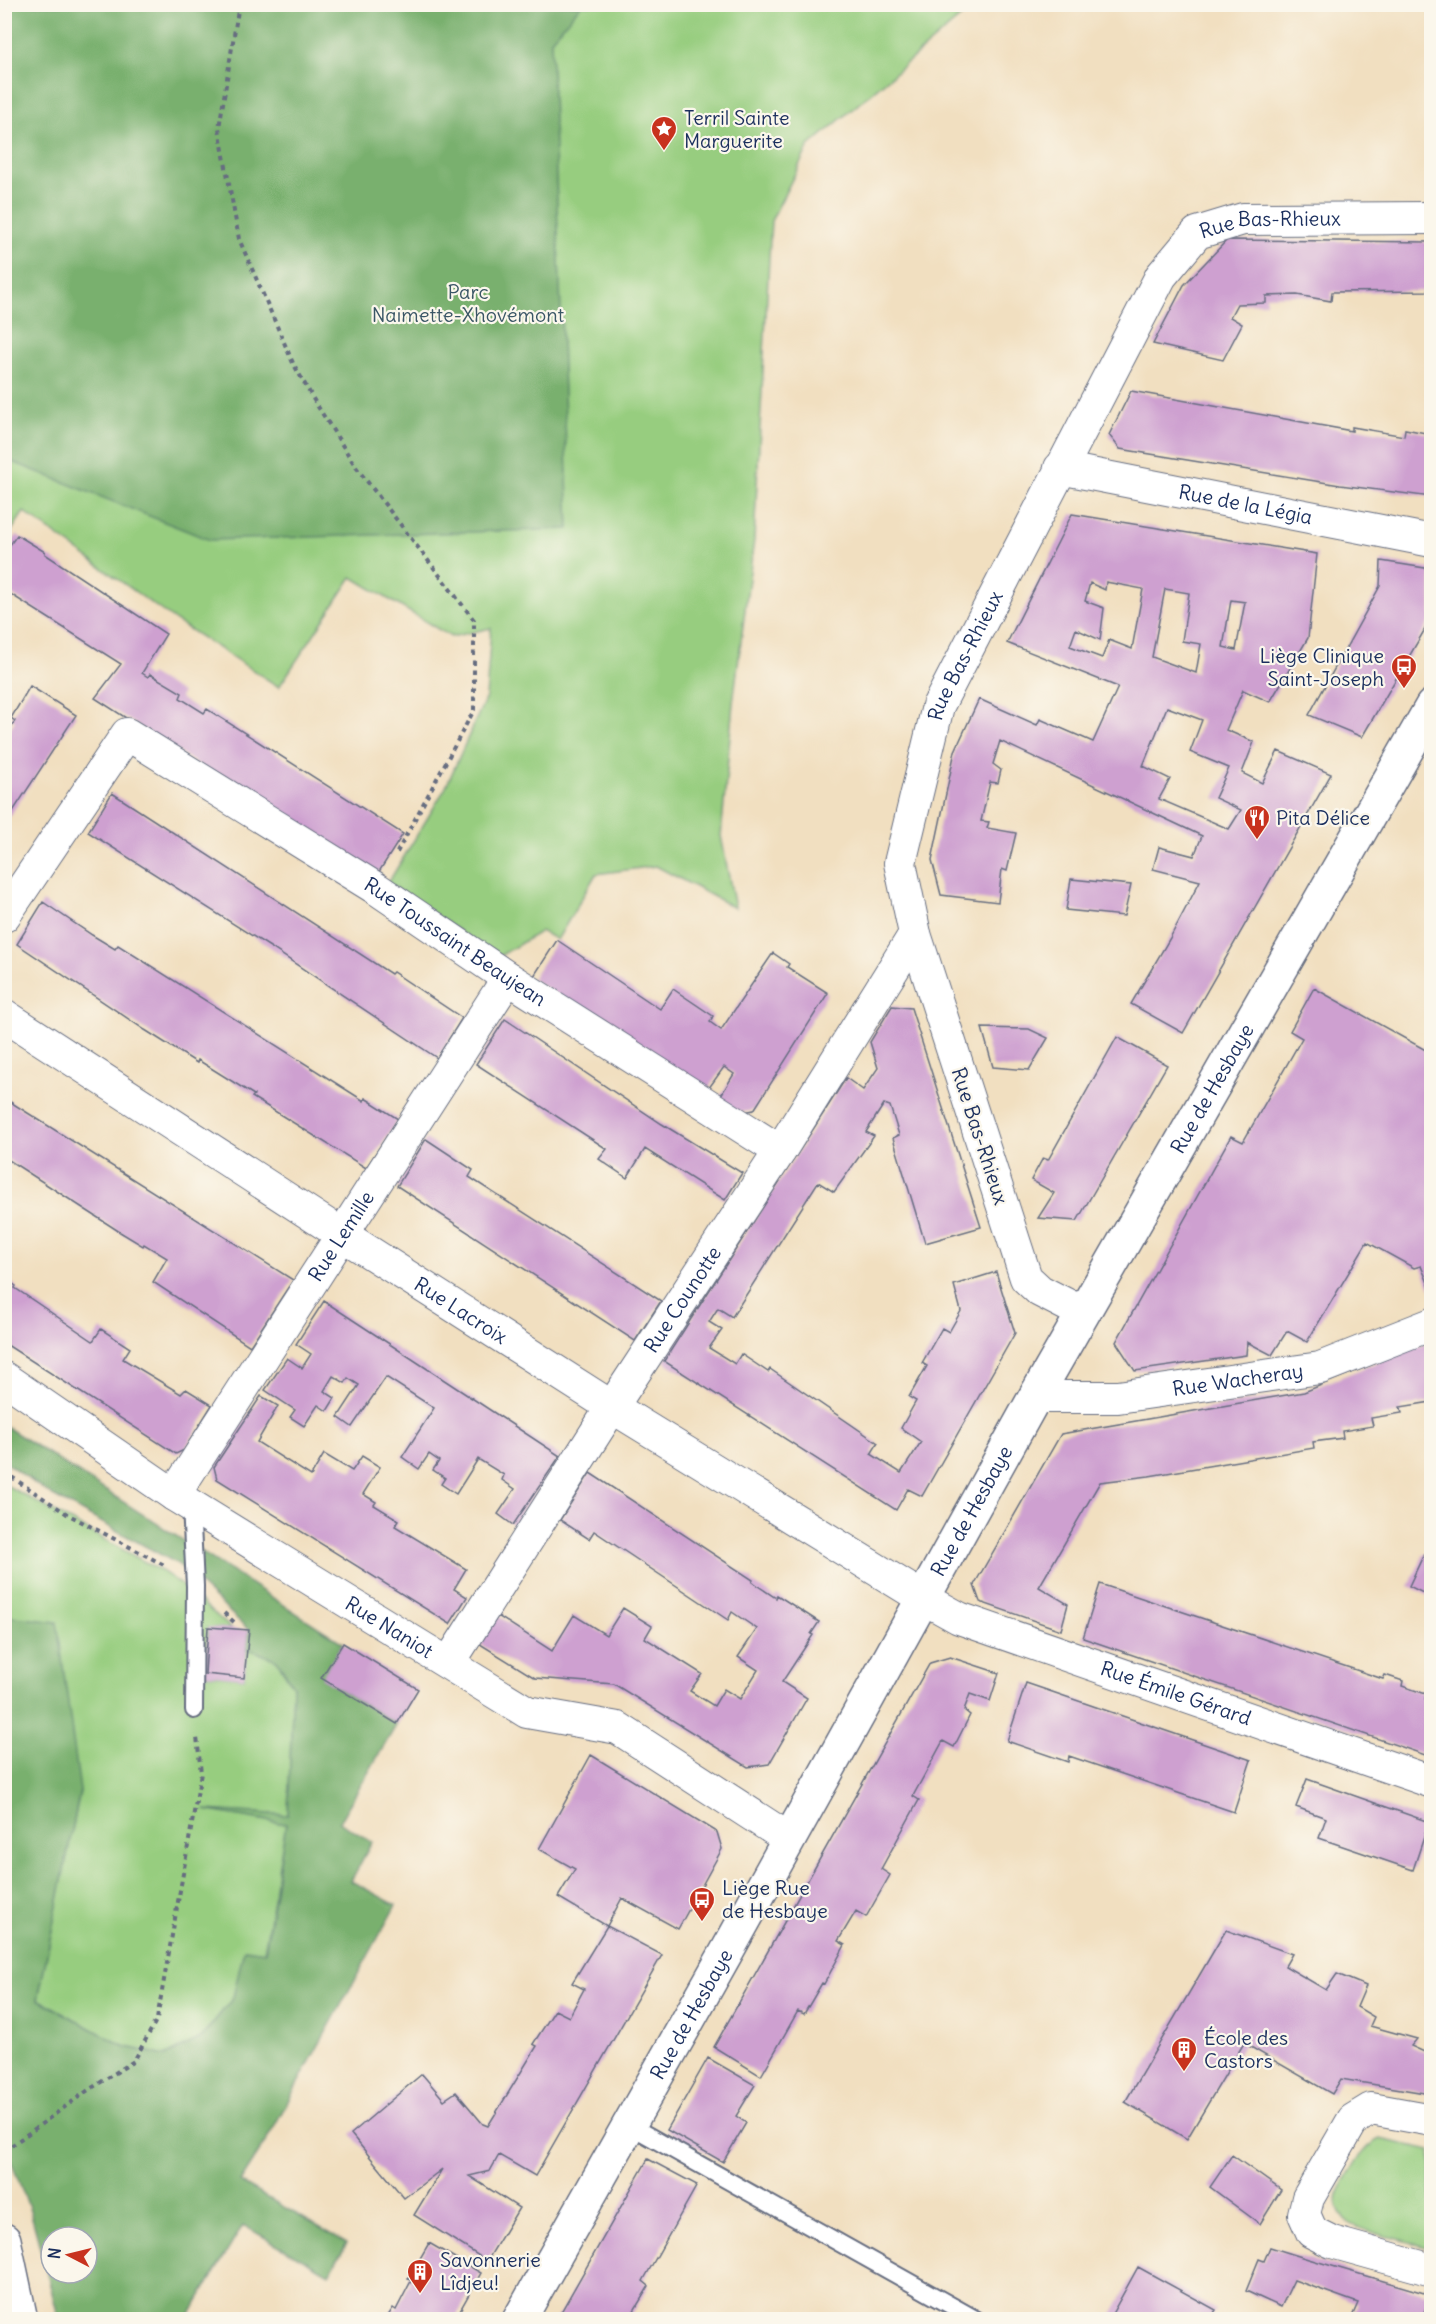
<svg xmlns="http://www.w3.org/2000/svg" width="1436" height="2324" viewBox="0 0 1436 2324" font-family="Delius,sans-serif">
<rect width="100%" height="100%" fill="#fbf7ec"/>
<filter id="ink" filterUnits="userSpaceOnUse"><feTurbulence type="fractalNoise" baseFrequency=".0167" numOctaves="2"/><feDisplacementMap in="SourceGraphic" scale="12" xChannelSelector="R" yChannelSelector="G"/><feConvolveMatrix kernelMatrix="1 2 1 2 8 2 1 2 1" color-interpolation-filters="sRGB"/></filter>
<filter id="wash" filterUnits="userSpaceOnUse"><feTurbulence type="fractalNoise" baseFrequency=".008" numOctaves="4" result="noise"/><feDisplacementMap in="SourceGraphic" scale="24" xChannelSelector="R" yChannelSelector="G"/><feGaussianBlur stdDeviation="1.35" result="paint"/><feColorMatrix in="noise" values="0 0 0 0 0 0 0 0 0 0 0 0 0 0 0 0 0 1.4 0 .05"/><feComposite in="paint" operator="in"/></filter>
<g filter="url(#wash)">
<rect width="100%" height="100%" fill="#f1dfc0"/>
<path fill="#97cd7f" stroke="#597e6e" stroke-width="1.5" d="M5 5H975L809 146 771 221 754 540 733 703 721 836 735 908 656 866 596 874 557 940 541 931 498 957 388 883 445 789 486 697 491 628 451 637 352 577 279 687 176 621 24 512 5 540Z
M4 1484 163 1572 178 1582 232 1629 208 1628 205 1674 244 1678 247 1648 277 1660 293 1686 288 1815 212 1811 286 1824 264 1952 245 1949 233 1998 201 2038 165 2056 123 2046 38 1999 80 1791 5 1610Z
M1380 2139 1431 2150V2247C1412 2242 1363 2233 1348 2222 1342 2217 1337 2209 1337 2202 1337 2193 1343 2184 1348 2176 1356 2162 1364 2145 1380 2139Z"/>
<path fill="#79b06e" stroke="#4a7066" stroke-width="1.5" fill-rule="evenodd" d="M4 5H581L551 40 569 529 210 540 5 459Z
M5 1426 343 1643 322 1678 397 1724 339 1822 372 1842 351 1881 396 1905 266 2141 240 2182 347 2243 329 2274 243 2225 187 2319H59L30 2210 5 2146 4 1610 7 1616 57 1622 80 1791 38 1999 123 2046 165 2056 201 2038 233 1998 244 1949 265 1952 286 1824 204 1810 288 1815 293 1686 277 1660 247 1648 249 1630 178 1564 53 1496 5 1462ZM51 2237H87V2273H51Z"/>
<g id="blocks">
<path fill="#cea0d0" fill-rule="evenodd" d="M1227 240 1431 242V291L1332 292 1331 301 1297 295 1266 296V303L1237 304 1230 317 1242 324 1223 360 1153 344 1184 285Z
M1131 391 1352 431V427L1404 436 1405 429 1431 434V497L1340 485 1120 449 1109 435Z
M1072 514 1317 554 1308 638 1270 702 1243 690 1226 730 1254 742 1242 773 1262 783 1278 751 1331 774 1183 1033 1131 1004 1170 938 1200 881 1153 869 1159 847 1194 856 1202 836 1000 741 993 764 1001 770 998 783 990 782 981 821 989 822 987 828 1016 833 1007 871 1002 869 998 902 941 895 932 860 955 751 979 699 1037 725 1040 719 1093 742 1118 687 1007 643ZM1106 582 1143 589 1132 649 1109 640 1102 658 1070 646 1076 629 1100 640 1104 608 1085 601 1090 583 1105 590ZM1165 589 1189 593 1182 641 1201 644 1196 673 1152 657ZM1231 600 1245 602 1236 650 1223 647ZM1167 707 1202 720 1190 752 1229 768 1215 798 1241 810 1229 829 1159 799 1170 779 1143 766Z
M17 535 45 552V554L166 634 142 673 148 677 150 674 182 693 180 698 204 713 207 709 403 834 375 878 95 698 121 664 4 590V553Z
M1381 561 1431 569V619L1362 737 1309 715 1380 586Z
M30 686 76 715 4 825V737L15 721 11 718Z
M112 793 391 974 393 972 462 1018 437 1058 270 947 88 832Z
M1071 879 1131 885 1124 916 1066 910Z
M43 902 92 935 115 949 118 945 364 1101 365 1098 398 1119 366 1168 252 1097 254 1095 198 1060 197 1063 145 1030 17 944Z
M557 940 660 1009 673 989 713 1016 710 1022 721 1030 773 953 789 964 787 967 828 993 754 1110 738 1113 718 1100 734 1074 724 1067 706 1092 532 979Z
M1314 988 1431 1053V1290L1421 1266 1414 1268 1367 1242 1307 1342 1287 1331 1272 1355 1247 1342 1246 1355 1135 1371 1116 1342 1231 1136 1243 1142 1302 1038 1290 1031Z
M892 1006 911 1008 981 1227 925 1243 893 1138 899 1135 890 1106 884 1104 866 1132 874 1136 834 1192 818 1182 732 1317 718 1308 709 1322 722 1330 709 1348 735 1364 741 1354 768 1372 770 1369 878 1443 871 1454 901 1473 921 1442 901 1428 916 1401 909 1397 927 1366 922 1363 942 1328 949 1332 961 1311 954 1285 996 1272 1015 1333 922 1496 908 1489 896 1510 664 1361 846 1078 863 1090 878 1068 870 1042Z
M505 1019 662 1124 742 1173 725 1200 645 1149 627 1178 599 1159 607 1149 476 1064Z
M982 1028 1029 1029 1048 1038 1029 1070 993 1067Z
M1117 1037 1167 1065 1077 1221 1038 1218 1054 1193 1031 1180 1043 1158 1048 1160Z
M4 1098 293 1280 250 1346 153 1282 167 1258 144 1244 143 1246 120 1232 4 1157Z
M426 1139 473 1170 469 1177 661 1301 635 1341 397 1186Z
M4 1278 16 1286 15 1288 93 1341 101 1329 130 1348 123 1359 181 1394 186 1389 212 1405 184 1450 176 1454 4 1343Z
M324 1301 560 1456 513 1525 498 1514 515 1489 502 1480 504 1475 478 1459 456 1494 441 1484 445 1478 433 1470 439 1461 429 1454 419 1469 402 1457 434 1408 386 1377 352 1427 338 1417 359 1385 348 1378 345 1383 333 1376 324 1391 335 1398 327 1411 318 1405 304 1426 290 1417 295 1410 265 1390 287 1358 302 1368 311 1354 296 1344Z
M1431 1341V1402L1400 1407 1402 1413 1371 1418 1373 1426 1342 1431 1343 1438 1313 1442 1314 1448 1149 1476 1100 1482 1039 1587 1068 1604 1061 1630 980 1602 974 1585 1061 1434 1304 1392Z
M261 1396 278 1406 257 1442 311 1476 324 1454 352 1471 362 1456 380 1467 363 1494 376 1502 374 1505 399 1520 395 1526 466 1569 454 1589 467 1597 450 1624 217 1479 214 1467Z
M590 1473 753 1580 752 1582 776 1598 777 1595 819 1622 811 1634 813 1635 782 1682 807 1698 769 1764 748 1767 614 1684 535 1678 480 1644 498 1616 552 1651 574 1615 606 1635 623 1608 652 1626 645 1638 702 1674 690 1691 714 1706 724 1689 740 1699 758 1670 738 1657 757 1629 732 1612 728 1620 594 1531 589 1539 560 1520Z
M1431 1549V1597L1409 1586 1424 1554 1428 1555Z
M1100 1584 1383 1679 1385 1675 1403 1681 1402 1686 1426 1694 1425 1699 1431 1701V1757L1083 1638Z
M208 1627 249 1630 244 1678 205 1674Z
M343 1643 418 1689 397 1724 321 1678Z
M950 1657 999 1673 990 1701 970 1694 964 1710 970 1715 954 1747 943 1741 913 1796 919 1800 881 1869 890 1875 866 1917 856 1911 838 1941 845 1945 824 1984 822 1983 804 2014 798 2011 761 2076 714 2047 930 1663Z
M1026 1683 1251 1760 1234 1812 1069 1756 1068 1762 1007 1741Z
M591 1755 717 1832 722 1849 678 1929 622 1898 607 1926 662 1955 535 2176 499 2155 490 2171 469 2176 519 2208 487 2261 414 2215 442 2169 404 2198 351 2134 422 2074 444 2100 456 2092 483 2124 488 2126 537 2046 533 2044 555 2010 569 2017 584 1989 572 1983 607 1926 558 1897 575 1869 539 1849Z
M1307 1779 1429 1822 1413 1870 1319 1838 1326 1818 1296 1807Z
M1226 1930 1292 1954 1285 1966 1326 1990 1337 1974 1366 1986 1357 2007 1374 2017 1370 2026 1417 2039 1411 2046 1431 2055V2094L1341 2079 1332 2094 1244 2043 1187 2139 1125 2102Z
M708 2058 755 2085 736 2116 746 2123 723 2162 667 2130Z
M1232 2155 1281 2190 1260 2224 1210 2187Z
M648 2159 697 2185 643 2281 649 2286 629 2319H557Z
M429 2243 481 2273 455 2319H386L393 2308 396 2310 411 2281 408 2279Z
M1270 2247 1305 2258 1431 2295 1421 2319H1351L1358 2303 1294 2280 1281 2307 1246 2291 1259 2259 1264 2261Z
M1138 2267 1216 2310 1210 2319H1122L1112 2314Z"/>
</g>
</g>
<g filter="url(#ink)">
<use href="#blocks" fill-opacity="0" stroke="#666d80" stroke-width="1.5"/>
<g fill="none" stroke-linecap="round" stroke-linejoin="round">
<defs>
<path id="service" d="M191 1505 195 1586 194 1710
M629 2125 977 2320"/>
<g id="minor">
<path id="s1" d="M1060 468 1432 541"/>
<path id="s2" d="M4 916 127 734 377 889 508 978 780 1151"/>
<path id="s3" d="M4 1015 341 1234 612 1407 923 1598 959 1618 1432 1782"/>
<path id="s4" d="M1083 1313 1040 1291 1026 1278 915 934 900 863 938 706 1161 276 1197 233 1243 219 1432 218"/>
<path id="s5" d="M4 1378 174 1495 527 1712 618 1728 789 1839"/>
<path id="s6" d="M1035 1397H1118L1320 1368 1432 1324"/>
<path id="s7" d="M174 1495 508 978"/>
<path id="s8" d="M449 1663 612 1407 780 1151 915 934"/>
<path d="M1432 2120 1371 2109 1353 2120 1308 2198 1304 2214 1312 2232 1332 2242 1432 2270"/>
</g>
<path id="tertiary" d="M4 2240 21 2320"/>
<g id="primary">
<path id="s9" d="M519 2320 726 1953 1035 1397 1432 706"/>
</g>
</defs>
<use href="#service" stroke="#666d80" stroke-width="20"/>
<use href="#minor" stroke="#666d80" stroke-width="34"/>
<use href="#tertiary" stroke="#666d80" stroke-width="36"/>
<use href="#primary" stroke="#666d80" stroke-width="36"/>
<path stroke="#666d80" stroke-width="4" stroke-dasharray="4.5 4.5" stroke-linecap="butt" d="M239 4 219 128 239 239 293 363 315 402 356 467 474 620V710L395 856
M4 1472 67 1514 164 1565
M224 1613 235 1623
M4 2151 87 2091 134 2061 157 2019 201 1773 197 1737"/>
<use href="#service" stroke="#fff" stroke-width="16"/>
<use href="#minor" stroke="#fff" stroke-width="32"/>
<use href="#tertiary" stroke="#fff" stroke-width="33"/>
<use href="#primary" stroke="#fff" stroke-width="33"/>
</g>
</g>
<defs>
<symbol id="sight-pin" viewBox="-11 -11 22 30"><path d="M0 17L-7.5 6A9.5 9.5 0 1 1 7.5 6Z" fill="#c8321e" stroke="#fbf7ec"/><path d="M0-6L1.8-2.2L6-1.7L2.9 1.2L3.7 5.4L0 3.3L-3.7 5.4L-2.9 1.2L-6-1.7L-1.8-2.2Z" fill="#fff"/></symbol>
<symbol id="bus-pin" viewBox="-11 -11 22 30"><path d="M0 17L-7.5 6A9.5 9.5 0 1 1 7.5 6Z" fill="#c8321e" stroke="#fbf7ec"/><path d="M-5-6H5V4H4V6H2V4H-2V6H-4V4H-5ZM-3.5-4V0h7V-4ZM-3.5 1.2v1.5H-2V1.2ZM2 1.2v1.5H3.5V1.2Z" fill="#fff"/></symbol>
<symbol id="restaurant-pin" viewBox="-11 -11 22 30"><path d="M0 17L-7.5 6A9.5 9.5 0 1 1 7.5 6Z" fill="#c8321e" stroke="#fbf7ec"/><path d="M-5-6h1v4h1v-4h1v4h1v-4h1v5L-1.5 .5V6h-2V.5L-5-1ZM5-6V6H3V1.5H1.5Q1.5-4 5-6Z" fill="#fff"/></symbol>
<symbol id="building-pin" viewBox="-11 -11 22 30"><path d="M0 17L-7.5 6A9.5 9.5 0 1 1 7.5 6Z" fill="#c8321e" stroke="#fbf7ec"/><path d="M-4-6H4V6H1V3H-1V6H-4ZM-2.5-4.3h1.7v1.8h-1.7ZM.8-4.3h1.7v1.8H.8ZM-2.5-1h1.7V.8h-1.7ZM.8-1h1.7V.8H.8Z" fill="#fff"/></symbol>
</defs>
<g fill-rule="evenodd">
<use href="#sight-pin" x="649" y="114" width="30" height="40"/>
<use href="#bus-pin" x="1389" y="652" width="30" height="40"/>
<use href="#restaurant-pin" x="1242" y="803" width="30" height="40"/>
<use href="#bus-pin" x="687" y="1885" width="30" height="40"/>
<use href="#building-pin" x="1169" y="2035" width="30" height="40"/>
<use href="#building-pin" x="405" y="2257" width="30" height="40"/>
</g>
<g text-anchor="middle" stroke-width="4.5" stroke-linejoin="round" paint-order="stroke">
<g font-size="20" fill="#1b2f5e" stroke="#fbf7ec" text-anchor="start">
<text x="684" y="125">Terril Sainte<tspan x="684" dy="23">Marguerite</tspan></text>
<text x="1384" y="663" text-anchor="end">Liège Clinique<tspan x="1384" dy="23">Saint-Joseph</tspan></text>
<text x="1276" y="825">Pita Délice</text>
<text x="722" y="1895">Liège Rue<tspan x="722" dy="23">de Hesbaye</tspan></text>
<text x="1204" y="2045">École des<tspan x="1204" dy="23">Castors</tspan></text>
<text x="440" y="2267">Savonnerie<tspan x="440" dy="23">Lîdjeu!</tspan></text>
</g>
<g font-size="20" fill="#1b2f5e" stroke="#fbf7ec">
<text dy="7" stroke="none"><textPath href="#s4" startOffset="1278">Rue Bas-Rhieux</textPath></text>
<text dy="7" stroke="none"><textPath href="#s1" startOffset="189">Rue de la Légia</textPath></text>
<text dy="7" stroke="none"><textPath href="#s4" startOffset="720">Rue Bas-Rhieux</textPath></text>
<text dy="7" stroke="none"><textPath href="#s2" startOffset="608">Rue Toussaint Beaujean</textPath></text>
<text dy="7" stroke="none"><textPath href="#s9" startOffset="1413">Rue de Hesbaye</textPath></text>
<text transform="translate(980 1136) rotate(72)" y="7">Rue Bas-Rhieux</text>
<text dy="7" stroke="none"><textPath href="#s7" startOffset="308">Rue Lemille</textPath></text>
<text dy="7" stroke="none"><textPath href="#s8" startOffset="432">Rue Counotte</textPath></text>
<text dy="7" stroke="none"><textPath href="#s3" startOffset="544">Rue Lacroix</textPath></text>
<text dy="7" stroke="none"><textPath href="#s6" startOffset="204">Rue Wacheray</textPath></text>
<text dy="7" stroke="none"><textPath href="#s9" startOffset="927">Rue de Hesbaye</textPath></text>
<text dy="7" stroke="none"><textPath href="#s5" startOffset="459">Rue Naniot</textPath></text>
<text dy="7" stroke="none"><textPath href="#s3" startOffset="1359">Rue Émile Gérard</textPath></text>
<text dy="7" stroke="none"><textPath href="#s9" startOffset="351">Rue de Hesbaye</textPath></text>
</g>
<g font-size="20" fill="#3a5666" stroke="#fbf7ec">
<text x="468" y="299">Parc<tspan x="468" dy="23">Naimette-Xhovémont</tspan></text>
</g>
</g>
<rect width="1436" height="2324" fill="none" stroke="#fbf7ec" stroke-width="24"/>
<g transform="translate(69 2255) rotate(277)"><circle r="28" fill="#fbf7ec" stroke="#a1a7b3" stroke-width="1.5"/>
<path d="M0-4.5L10 22L0 15L-10 22Z" fill="#c8321e"/>
<text y="-9" font-size="16" font-weight="bold" text-anchor="middle" fill="#1b2f5e">N</text>
</g>
</svg>
